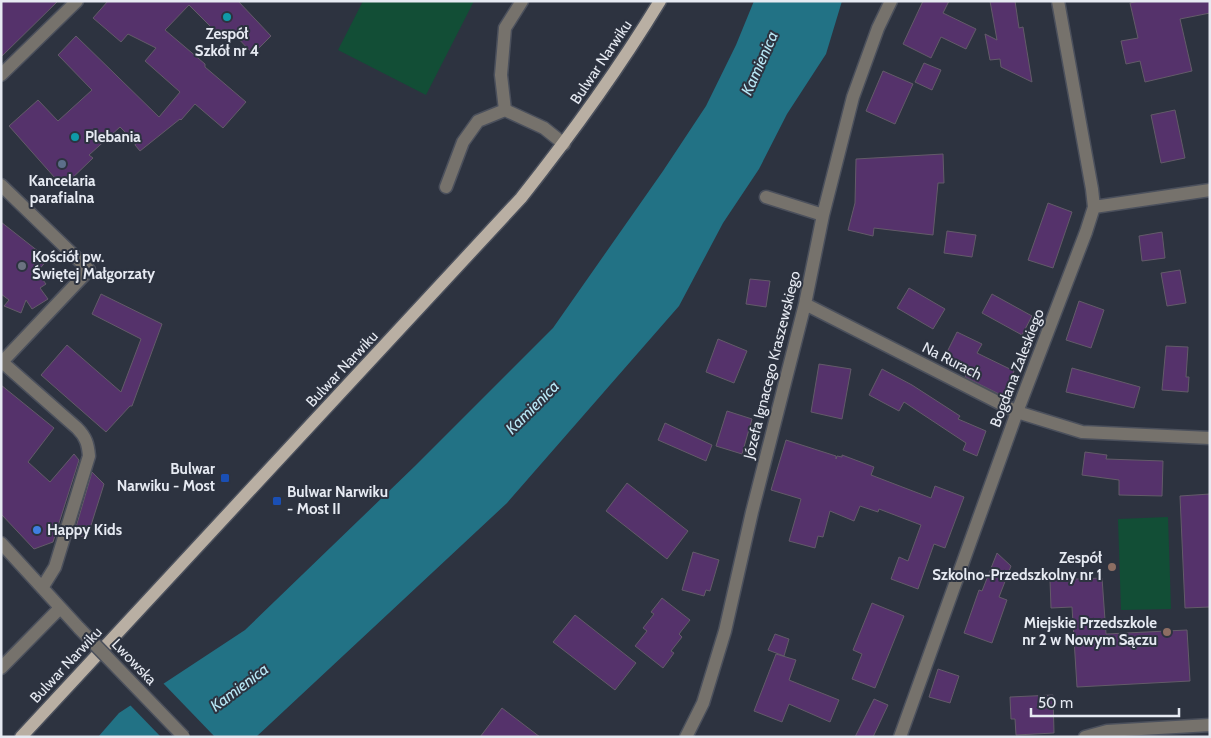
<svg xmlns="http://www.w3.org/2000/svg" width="1211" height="738" viewBox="0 0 1211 738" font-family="Cabin,sans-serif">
<rect width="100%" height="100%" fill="#2d3340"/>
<path fill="#124e36" d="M363 1H474L426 95 338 50Z
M1168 517 1171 609 1121 610 1118 519Z"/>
<path fill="#227285" d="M754 1H842L826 54 787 114 759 169 723 223 679 306 507 503 256 737H98L119 713 245 630 415 466 553 328 663 171 706 106 736 45Z"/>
<path fill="#2d3340" d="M162 682 215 737H161L129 704Z"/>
<path fill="#55326b" stroke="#635b69" d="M1 1H58L1 57Z
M108 1H238L271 36 253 54 233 33 225 41 189 5 165 30 205 64V67L246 102 223 128 195 104 181 120 180 119 140 151 135 145 136 143 120 127 89 155 93 158 63 187 9 126 38 100 58 121 92 90 58 55 76 36 159 117 180 92 145 61 156 48 128 34 121 42 93 18Z
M923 1H949L943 13 976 29 966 49 941 37 931 58 903 44Z
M990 1H1015L1019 28 1023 27 1032 82 1001 67 1000 59 990 60 985 34 997 40Z
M1139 1H1210V13L1180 19 1192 71 1145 82 1140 61 1126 64 1121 41 1138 38 1130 3Z
M924 63 941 70 932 90 915 82Z
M883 71 913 84 895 124 866 111Z
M1175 110 1185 158 1161 163 1151 115Z
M943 154 944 183H938L933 235 874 228 873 236 848 230 855 203 856 159Z
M1048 203 1072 212 1053 268 1028 260Z
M1 222 48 259 37 272 46 284 40 288 48 299 32 309 26 300 21 313 4 306 9 300 1 294Z
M947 231 976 235 972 257 944 253Z
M1162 232 1165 258 1142 261 1139 236Z
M1180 270 1186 303 1167 306 1161 273Z
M750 279 770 281 766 307 746 304Z
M909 288 945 309 933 329 897 308Z
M101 294 162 324 132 406H130L106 432 41 375 67 345 121 392 141 339 92 314Z
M992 294 1032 316 1022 335 982 313Z
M1079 301 1104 310 1091 348 1066 340Z
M957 332 982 344 977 353 1014 371 1003 396 965 377 969 370 944 358Z
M718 339 747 351 734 383 706 372Z
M1166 346 1188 347 1186 377H1189L1188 392 1162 390Z
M819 364 851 369 842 419 811 412Z
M1072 368 1140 387 1134 408 1066 392Z
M882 369 912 385 960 416 958 419 986 431 977 456 963 450 966 443 904 402 899 411 869 395Z
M1 385 54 428 28 462 50 482 74 454 79 460 53 542 34 549 1 514Z
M727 411 752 419 742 454 716 446Z
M665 423 712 445 706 461 658 440Z
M786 440 836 456V459L837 456 842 457V455L874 467 871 475 931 498 935 486 964 497 945 548 934 544 918 589 891 579 899 557 908 561 921 525 879 509 878 512 860 506 854 521 830 511 823 537 818 536 815 548 789 541 801 499 771 490Z
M1085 452 1107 455 1106 459 1163 461 1162 496 1119 495V480L1082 475Z
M92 472 104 484 87 538 74 534Z
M627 483 688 531 667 559 606 511Z
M1210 494V607L1185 608 1180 496Z
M693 552 719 560 710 591 706 590 704 596 682 590Z
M997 553 1011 566 999 597 1007 600 992 643 964 633 979 590 982 591Z
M1102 578 1106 634 1187 630 1190 681 1077 687 1072 607 1051 608 1050 580Z
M662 598 690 620 679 634 682 637 671 651 674 653 663 668 635 646 647 631 643 628 654 614 651 612Z
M872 603 904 616 875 688 852 679 862 654 853 650Z
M575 615 636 663 615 690 553 642Z
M775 634 789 639 784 656 768 650Z
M776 654 796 660 789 680 839 700 830 722 789 704 782 722 754 711Z
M938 669 959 676 950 703 929 697Z
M1053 695 1054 733 1016 735 1015 719H1011L1010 697Z
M874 699 888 705 873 737H855Z
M502 708 540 737H480Z"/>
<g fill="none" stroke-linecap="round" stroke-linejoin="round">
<defs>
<path id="minor" d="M522 1 505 28 501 75 505 110 544 128 564 144
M1 75 77 1
M1 185 89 270 2 362 1 361
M446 187 463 142 478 121 505 110
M766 197 823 215
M1094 207 1210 190
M805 304 1017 412 1082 432 1210 438
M2 362 77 428C86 437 88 444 89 456L55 567 42 588
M1 543 79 628
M1 668 60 608
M686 737 703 703 725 631 752 512 805 304 823 215 853 97 878 28 891 1
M900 737 1017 412 1086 232 1094 207 1092 189 1058 1
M1085 737 1107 731 1210 725"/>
<path id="major" d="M21 737 521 198C571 135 618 70 660 1"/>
</defs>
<use href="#minor" stroke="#4b505c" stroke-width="15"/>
<use href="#major" stroke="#4b505c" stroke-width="15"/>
<use href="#minor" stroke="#76726c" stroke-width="12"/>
<use href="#major" stroke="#b9afa3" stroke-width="12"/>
<defs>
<path id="minor-bridge" d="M79 628 184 737"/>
</defs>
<use href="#minor-bridge" stroke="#4b505c" stroke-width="15" stroke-linecap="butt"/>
<use href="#minor-bridge" stroke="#76726c" stroke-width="12"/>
</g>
<g fill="#0f9aa8" stroke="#2d3340" stroke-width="2">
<circle cx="227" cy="17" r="5"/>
<circle cx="75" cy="137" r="5"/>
</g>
<circle fill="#5c6f8a" stroke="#2d3340" stroke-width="2" cx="62" cy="164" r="5"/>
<circle fill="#6b7280" stroke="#2d3340" stroke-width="2" cx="22" cy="266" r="5"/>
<g fill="#1a4fb4" stroke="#2d3340" stroke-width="2">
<rect x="220" y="473" width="10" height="10" rx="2.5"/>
<rect x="272" y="496" width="10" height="10" rx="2.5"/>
</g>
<circle fill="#3f7fe0" stroke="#2d3340" stroke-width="2" cx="37" cy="530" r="5"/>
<g fill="#8d6e63" stroke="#2d3340" stroke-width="2">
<circle cx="1112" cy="567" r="5"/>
<circle cx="1167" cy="632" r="5"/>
</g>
<g text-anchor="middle" stroke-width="4" stroke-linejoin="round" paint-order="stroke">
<g font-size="15" font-weight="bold" fill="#e6eaf2" stroke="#2d3340" text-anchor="start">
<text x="227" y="39" text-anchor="middle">Zespół<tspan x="227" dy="17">Szkół nr 4</tspan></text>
<text x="85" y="142">Plebania</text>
<text x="62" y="186" text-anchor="middle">Kancelaria<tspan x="62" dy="17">parafialna</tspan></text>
<text x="32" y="262">Kościół pw.<tspan x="32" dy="17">Świętej Małgorzaty</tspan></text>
<text x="215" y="474" text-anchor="end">Bulwar<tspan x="215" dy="17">Narwiku - Most</tspan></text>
<text x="287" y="497">Bulwar Narwiku<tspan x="287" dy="17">- Most II</tspan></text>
<text x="47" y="535">Happy Kids</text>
<text x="1102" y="563" text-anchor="end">Zespół<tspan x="1102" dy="17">Szkolno-Przedszkolny nr 1</tspan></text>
<text x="1157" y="628" text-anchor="end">Miejskie Przedszkole<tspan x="1157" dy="17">nr 2 w Nowym Sączu</tspan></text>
</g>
<g font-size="15" fill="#e6eaf2" stroke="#2d3340">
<text transform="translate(601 62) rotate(-56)" y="5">Bulwar Narwiku</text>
<text transform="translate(952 361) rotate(27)" y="5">Na Rurach</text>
<text transform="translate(772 365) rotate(-76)" y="5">Józefa Ignacego Kraszewskiego</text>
<text transform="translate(1017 368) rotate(-69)" y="5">Bogdana Zaleskiego</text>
<text transform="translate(342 369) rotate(-47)" y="5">Bulwar Narwiku</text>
<text transform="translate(134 662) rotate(46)" y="5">Lwowska</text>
<text transform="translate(66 665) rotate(-47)" y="5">Bulwar Narwiku</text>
</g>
<g font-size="16" font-style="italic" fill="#b9e8f6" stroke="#2d3340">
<text transform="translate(759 63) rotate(-66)" y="6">Kamienica</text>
<text transform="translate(532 407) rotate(-45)" y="6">Kamienica</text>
<text transform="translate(239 687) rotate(-37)" y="6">Kamienica</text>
</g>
</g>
<rect width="1211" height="738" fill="none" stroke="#e6eaf2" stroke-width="5"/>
<path d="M1031 708v8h148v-8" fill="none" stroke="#e6eaf2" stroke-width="2.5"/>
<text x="1038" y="708" font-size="15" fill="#e6eaf2" stroke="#2d3340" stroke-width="4" paint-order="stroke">50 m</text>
</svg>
